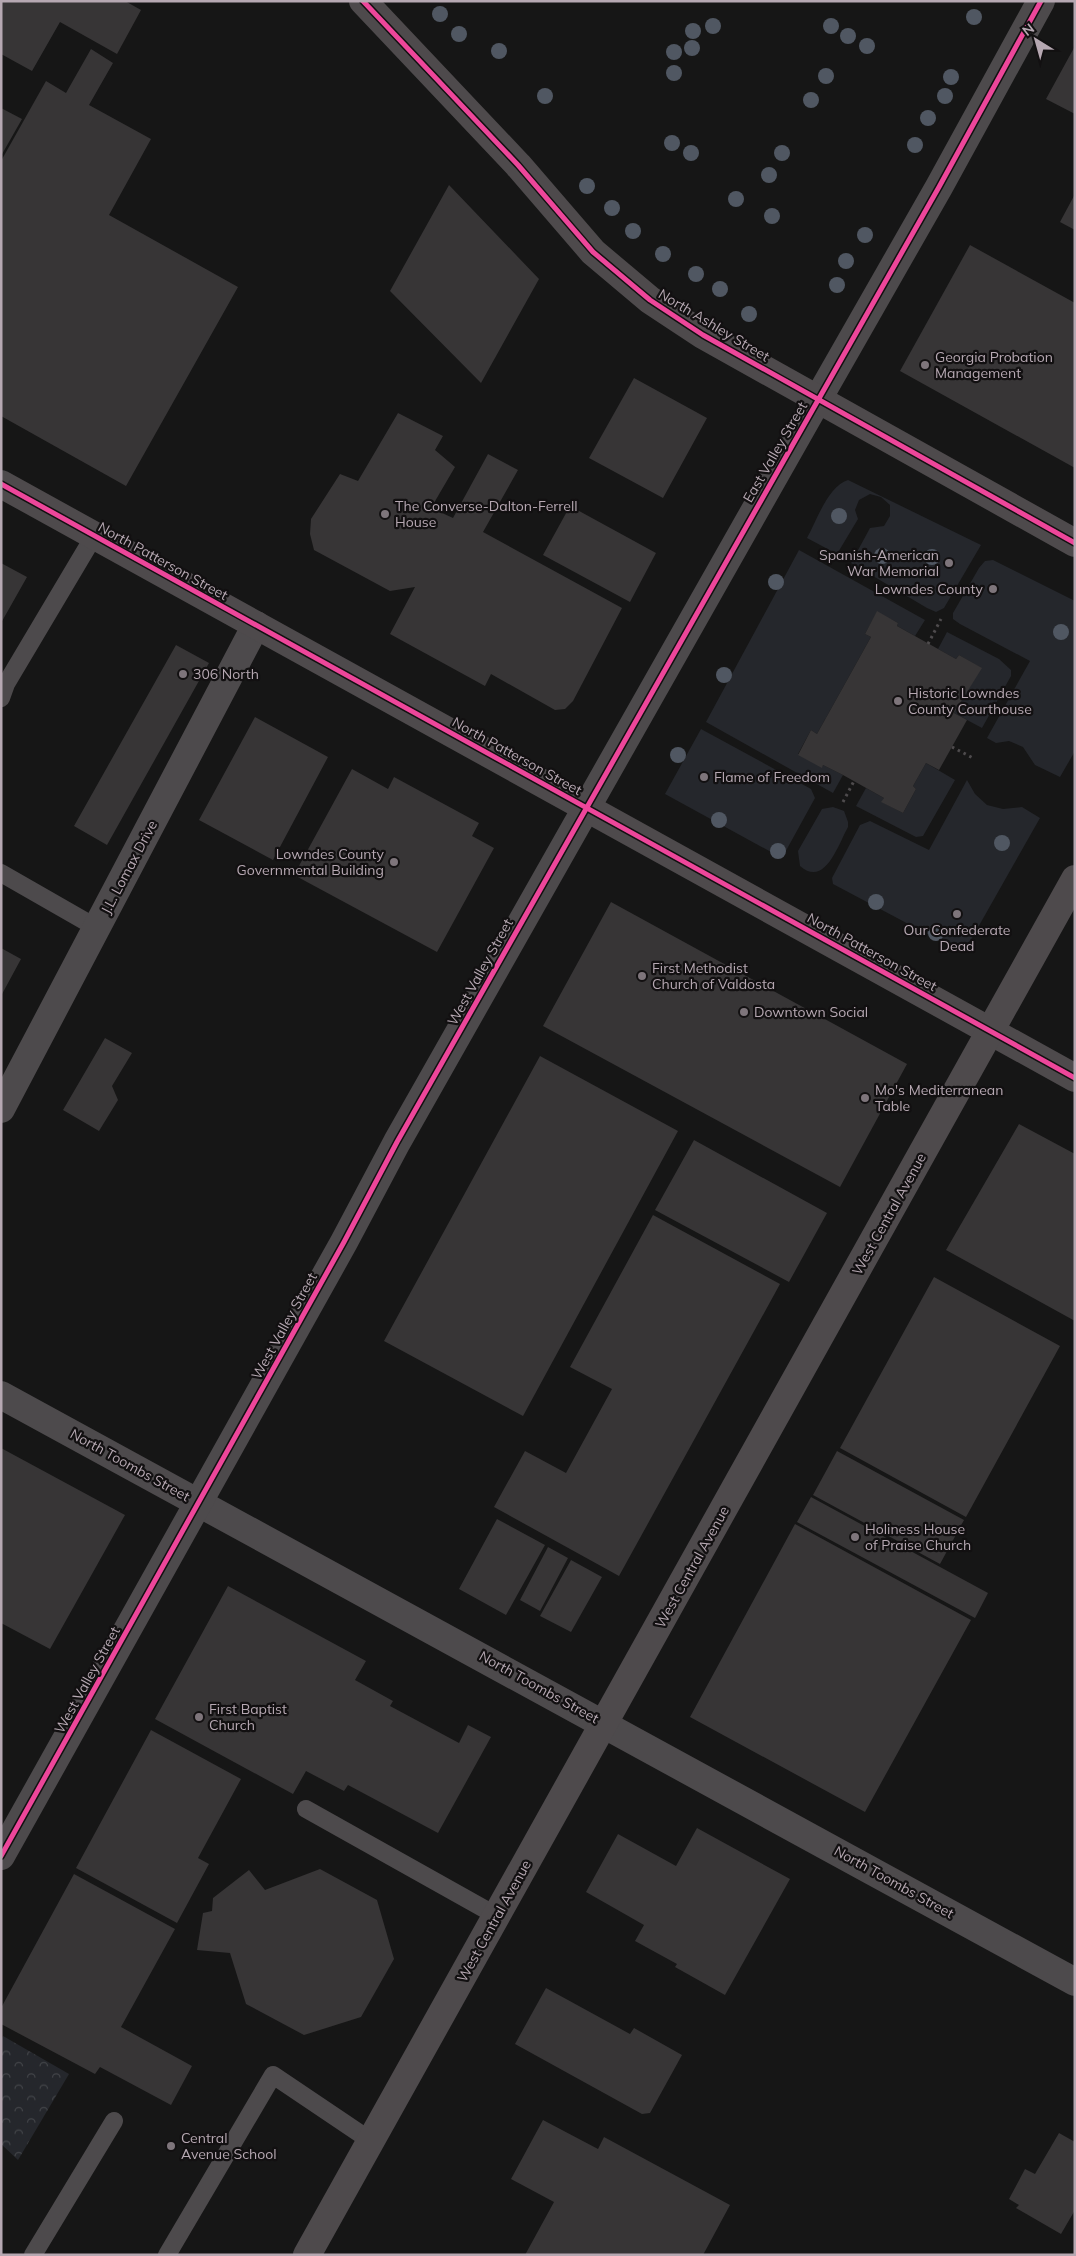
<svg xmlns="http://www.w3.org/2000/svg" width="1076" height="2256" viewBox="0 0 1076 2256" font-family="Mulish,sans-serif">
<defs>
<pattern id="park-crowns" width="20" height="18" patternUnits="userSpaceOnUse" patternTransform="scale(1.25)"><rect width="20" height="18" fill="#25272c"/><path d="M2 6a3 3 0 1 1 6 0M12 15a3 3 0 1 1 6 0" fill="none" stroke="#424448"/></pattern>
</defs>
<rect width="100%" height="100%" fill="#161616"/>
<path fill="#25272c" d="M848 480 981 545 944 608 936 612 927 608 851 563 870 528 884 526 890 516V505L881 497 870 494 859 500 855 510 858 519 837 554 807 538C817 520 828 486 848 480Z
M799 550 925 620 915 636 897 626 898 623 877 612 865 634 871 637 817 734 811 730 798 754 822 767 823 765 843 775 833 793 706 722Z
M993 560 1075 601V751L1060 777 1035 765 1023 747 1009 741 996 743 987 738 1030 661 960 624 953 619V613L979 568 985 561Z
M947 632 999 659 1011 670V676L982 728 954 713 981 668 959 655 956 659 938 649Z
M701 729 811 789 815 798 782 858 665 794Z
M926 763 955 780 923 836 916 837 856 806 866 788 884 798 882 802 903 813 916 789 913 786Z
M967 780 975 794 987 805 1003 809 1022 807 1040 818 972 938 968 943 948 945 833 884 832 878 860 825 870 821 929 850Z
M833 807 844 811 848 822V827C838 845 825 888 800 866L798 851 822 809Z"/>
<path fill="url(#park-crowns)" d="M3 2036 69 2074 18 2160 1 2144V2040Z"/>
<path fill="#373536" d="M1 1H125L141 10 117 54 60 22 32 71 1 54Z
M1075 46V114L1046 99Z
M91 49 113 63 89 105 151 139 109 215 238 287 126 486 1 416V161L46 81 66 93Z
M1 108 22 119 1 156Z
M449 185 539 279 481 383 390 291Z
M1075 194V230L1060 222Z
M970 245 1075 303V468L900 371Z
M634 378 707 418 663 498 589 458Z
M398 413 443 436 435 450 455 467 431 508 453 518 488 454 518 470 483 532 622 608 573 701 565 709 555 710 491 674 485 686 390 634 415 587 390 591 314 550 310 534 311 519 340 474 358 481Z
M570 506 656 553 630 602 543 555Z
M1 563 27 577 1 623Z
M877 611 898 623 897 626 956 659 959 655 982 668 954 713 967 720 939 770 926 763 913 786 916 789 903 813 881 802 884 798 843 775 823 765 822 768 798 755 811 730 817 734 871 637 865 634Z
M176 645 209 663 107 845 74 826Z
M255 717 328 757 273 860 199 820Z
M352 769 388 789 394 777 479 823 472 836 494 848 437 952 294 875Z
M611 902 907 1064 840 1187 543 1026Z
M1 948 21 959 1 996Z
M105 1038 132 1053 112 1086 118 1100 99 1131 63 1110Z
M540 1056 678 1131 523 1416 384 1341Z
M1019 1124 1075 1154V1321L946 1250Z
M694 1140 827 1213 789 1282 655 1210Z
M653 1215 780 1284 619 1576 494 1507 525 1451 566 1473 612 1389 570 1367Z
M934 1277 1060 1346 966 1517 840 1448Z
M1 1448 125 1515 50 1649 1 1623Z
M837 1451 964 1520 940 1564 813 1495Z
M811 1497 988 1593 975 1618 797 1522Z
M497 1519 545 1545 506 1615 459 1589Z
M795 1524 971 1620 865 1812 690 1717Z
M548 1547 568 1558 540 1611 520 1600Z
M571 1560 602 1577 571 1632 540 1616Z
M228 1586 366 1661 355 1680 393 1701 390 1706 459 1743 468 1725 491 1737 438 1833 348 1785 344 1791 306 1771 293 1794 155 1719Z
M151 1730 241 1779 198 1858 209 1864 177 1923 76 1868Z
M697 1828 790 1879 725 1995 675 1967 677 1964 635 1941 644 1925 586 1892 618 1834 676 1866Z
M320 1869 377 1900 394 1959 361 2017 304 2035 246 2004 230 1953 197 1950 203 1913 212 1911 213 1898 249 1870 265 1890Z
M74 1874 175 1929 121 2027 192 2066 171 2105 100 2067 95 2074 1 2024V2008Z
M546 1988 630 2034 634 2028 682 2055 650 2113 642 2114 515 2044Z
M543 2120 598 2149 604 2137 730 2205 703 2255H525L554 2202 511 2179Z
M1059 2133 1075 2142V2210L1061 2234 1016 2208 1019 2205 1009 2199 1025 2169 1035 2174Z"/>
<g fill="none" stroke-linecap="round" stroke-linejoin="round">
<path stroke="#4e4b4d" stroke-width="3" stroke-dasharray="2.5 4" stroke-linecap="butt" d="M928 644 941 619
M952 747 973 758
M843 802 854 781"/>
<path stroke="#4d4a4c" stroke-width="18" d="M1 698 6 684 94 536
M1 873 97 928
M306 1809 497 1916
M33 2255 114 2121
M167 2255 273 2075 371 2141"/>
<path stroke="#4d4a4c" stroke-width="28" d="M818 399 939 187 1041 1
M1 1109 256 625
M1 1395 1075 1982"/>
<path stroke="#4d4a4c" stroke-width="28" d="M1 1856 344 1242 397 1142 818 399"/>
<path stroke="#4e4a4c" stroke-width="28" d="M363 1 518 165 593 252 650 300 703 335 1075 543
M1 484 1075 1078"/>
<path stroke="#4e4a4c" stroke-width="28" d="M307 2255 1075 879"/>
<defs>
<path id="cycleway" d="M363 1 518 165 593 252 650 300 703 335 1075 543
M1 484 1075 1078
M1 1856 344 1242 397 1142 939 187 1041 1"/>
</defs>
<use href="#cycleway" stroke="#121011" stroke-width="8"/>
<use href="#cycleway" stroke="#ed469a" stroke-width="5"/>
</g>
<g fill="#505762">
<circle cx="440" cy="14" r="8"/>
<circle cx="974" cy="17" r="8"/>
<circle cx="713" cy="26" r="8"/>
<circle cx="831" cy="26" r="8"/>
<circle cx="693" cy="31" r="8"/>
<circle cx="459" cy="34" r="8"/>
<circle cx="848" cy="36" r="8"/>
<circle cx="867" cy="46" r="8"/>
<circle cx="692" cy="48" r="8"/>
<circle cx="499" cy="51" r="8"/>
<circle cx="674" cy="52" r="8"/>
<circle cx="674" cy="73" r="8"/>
<circle cx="826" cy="76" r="8"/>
<circle cx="951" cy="77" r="8"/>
<circle cx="545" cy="96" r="8"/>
<circle cx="945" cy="96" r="8"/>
<circle cx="811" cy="100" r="8"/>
<circle cx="928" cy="118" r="8"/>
<circle cx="672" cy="143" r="8"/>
<circle cx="915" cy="145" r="8"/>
<circle cx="691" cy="153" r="8"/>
<circle cx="782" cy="153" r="8"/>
<circle cx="769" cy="175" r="8"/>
<circle cx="587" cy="186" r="8"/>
<circle cx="736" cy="199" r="8"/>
<circle cx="612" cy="208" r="8"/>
<circle cx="772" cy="216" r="8"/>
<circle cx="633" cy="231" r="8"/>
<circle cx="865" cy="235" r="8"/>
<circle cx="663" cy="254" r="8"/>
<circle cx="846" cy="261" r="8"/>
<circle cx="696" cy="274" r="8"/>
<circle cx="837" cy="285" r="8"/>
<circle cx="720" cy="289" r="8"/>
<circle cx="749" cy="314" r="8"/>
<circle cx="839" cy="516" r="8"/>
<circle cx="882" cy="556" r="8"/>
<circle cx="932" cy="557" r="8"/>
<circle cx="776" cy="582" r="8"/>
<circle cx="1061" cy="632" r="8"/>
<circle cx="724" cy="675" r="8"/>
<circle cx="678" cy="755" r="8"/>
<circle cx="719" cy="820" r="8"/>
<circle cx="1002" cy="843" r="8"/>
<circle cx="778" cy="851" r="8"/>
<circle cx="876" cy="902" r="8"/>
<circle cx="936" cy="933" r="8"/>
</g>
<g fill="#7e757b" stroke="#121011" stroke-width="2">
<circle cx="925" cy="365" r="5"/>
<circle cx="385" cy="514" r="5"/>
<circle cx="949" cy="563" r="5"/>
<circle cx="993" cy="589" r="5"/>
<circle cx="183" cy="674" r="5"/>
<circle cx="898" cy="701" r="5"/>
<circle cx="704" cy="777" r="5"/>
<circle cx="394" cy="862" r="5"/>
<circle cx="957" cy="914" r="5"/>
<circle cx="642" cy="976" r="5"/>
<circle cx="744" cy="1012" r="5"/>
<circle cx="865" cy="1098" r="5"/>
<circle cx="855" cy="1537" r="5"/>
<circle cx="199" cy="1717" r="5"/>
<circle cx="171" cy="2146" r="5"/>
</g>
<g text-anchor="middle" stroke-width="4.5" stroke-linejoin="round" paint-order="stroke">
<g font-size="14" fill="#b6a8b2" stroke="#121011">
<text transform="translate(714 325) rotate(31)" y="5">North Ashley Street</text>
<text transform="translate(775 452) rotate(-60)" y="5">East Valley Street</text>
<text transform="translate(163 561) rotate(29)" y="5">North Patterson Street</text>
<text transform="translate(517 756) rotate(29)" y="5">North Patterson Street</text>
<text transform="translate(129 867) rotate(-62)" y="5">J.L. Lomax Drive</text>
<text transform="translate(872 952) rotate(29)" y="5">North Patterson Street</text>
<text transform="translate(480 972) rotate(-61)" y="5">West Valley Street</text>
<text transform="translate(889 1214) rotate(-61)" y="5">West Central Avenue</text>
<text transform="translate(284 1326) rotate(-61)" y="5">West Valley Street</text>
<text transform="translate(130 1465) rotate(29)" y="5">North Toombs Street</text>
<text transform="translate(692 1567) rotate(-61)" y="5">West Central Avenue</text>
<text transform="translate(87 1680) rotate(-61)" y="5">West Valley Street</text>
<text transform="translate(539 1687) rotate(29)" y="5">North Toombs Street</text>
<text transform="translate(894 1882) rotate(29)" y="5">North Toombs Street</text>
<text transform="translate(494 1921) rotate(-61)" y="5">West Central Avenue</text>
</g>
<g font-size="14" fill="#b6a8b2" stroke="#121011" text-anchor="start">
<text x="935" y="362">Georgia Probation<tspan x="935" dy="16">Management</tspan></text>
<text x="395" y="511">The Converse-Dalton-Ferrell<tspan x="395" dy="16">House</tspan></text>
<text x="939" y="560" text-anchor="end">Spanish-American<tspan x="939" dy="16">War Memorial</tspan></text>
<text x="983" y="594" text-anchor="end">Lowndes County</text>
<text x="193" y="679">306 North</text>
<text x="908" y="698">Historic Lowndes<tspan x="908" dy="16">County Courthouse</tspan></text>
<text x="714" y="782">Flame of Freedom</text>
<text x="384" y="859" text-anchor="end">Lowndes County<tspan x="384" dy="16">Governmental Building</tspan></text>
<text x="957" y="935" text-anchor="middle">Our Confederate<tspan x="957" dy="16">Dead</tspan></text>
<text x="652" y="973">First Methodist<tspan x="652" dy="16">Church of Valdosta</tspan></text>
<text x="754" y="1017">Downtown Social</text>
<text x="875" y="1095">Mo's Mediterranean<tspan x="875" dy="16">Table</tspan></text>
<text x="865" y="1534">Holiness House<tspan x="865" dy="16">of Praise Church</tspan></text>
<text x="209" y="1714">First Baptist<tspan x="209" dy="16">Church</tspan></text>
<text x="181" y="2143">Central<tspan x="181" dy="16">Avenue School</tspan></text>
</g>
</g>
<rect width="1076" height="2256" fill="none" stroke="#b6a8b2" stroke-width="5"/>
<g transform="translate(1036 40) rotate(323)" stroke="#121011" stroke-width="4" paint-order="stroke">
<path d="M0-4L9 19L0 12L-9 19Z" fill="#b6a8b2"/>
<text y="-8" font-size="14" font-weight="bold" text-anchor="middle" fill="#b6a8b2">N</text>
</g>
</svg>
